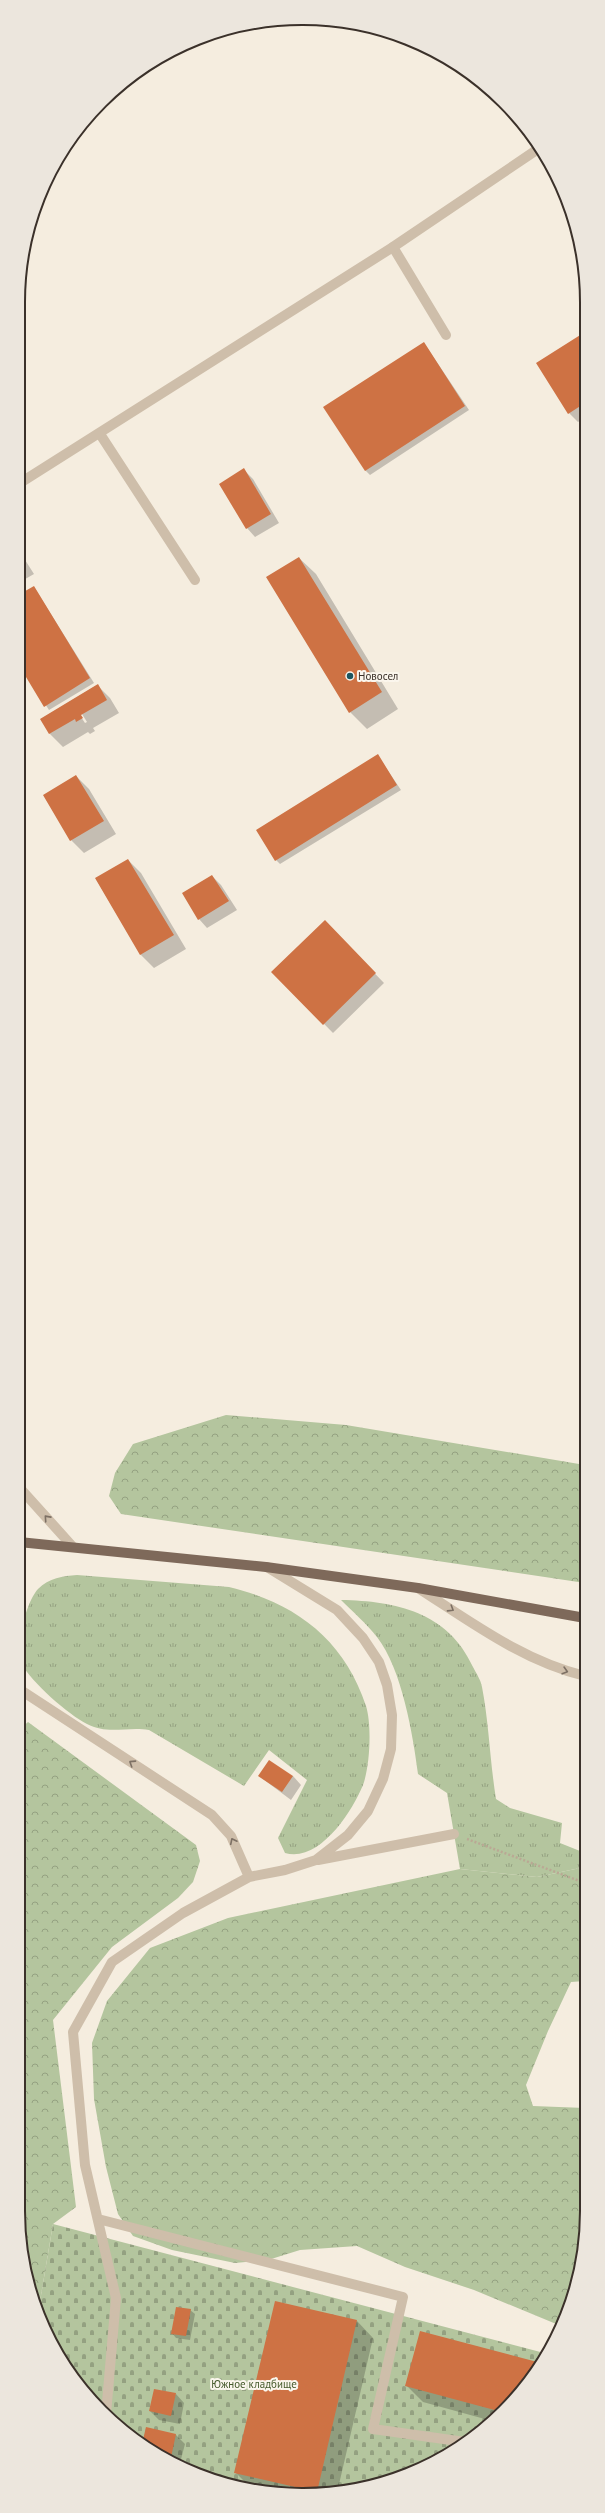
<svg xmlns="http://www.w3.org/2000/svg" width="605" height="2513" viewBox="0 0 605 2513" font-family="'PT Sans',sans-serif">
<defs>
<pattern id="grass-tufts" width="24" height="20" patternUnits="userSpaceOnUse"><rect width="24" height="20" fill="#b4c59e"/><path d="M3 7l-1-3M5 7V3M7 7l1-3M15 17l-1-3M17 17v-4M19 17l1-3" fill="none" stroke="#94a181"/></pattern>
<pattern id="forest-crowns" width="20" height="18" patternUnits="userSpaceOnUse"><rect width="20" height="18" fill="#b4c59e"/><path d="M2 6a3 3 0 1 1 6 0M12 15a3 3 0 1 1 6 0" fill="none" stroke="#94a181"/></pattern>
<pattern id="cemetery-stones" width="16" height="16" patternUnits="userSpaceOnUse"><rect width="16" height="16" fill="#b4c59e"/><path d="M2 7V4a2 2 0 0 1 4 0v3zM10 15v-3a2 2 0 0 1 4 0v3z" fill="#94a181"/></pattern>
</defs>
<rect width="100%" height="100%" fill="#f5eddf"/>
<path fill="url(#grass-tufts)" d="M77 1575 229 1587C295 1603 344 1639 366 1706 372 1725 370 1766 363 1785 352 1812 319 1863 285 1853L278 1838 307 1780 269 1750 244 1786 149 1730C129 1726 107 1735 87 1724 69 1715 31 1682 22 1664 14 1648 26 1602 38 1589 49 1578 63 1576 77 1575Z
M341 1600C396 1601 448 1612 473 1667 476 1673 481 1680 482 1687 489 1723 490 1762 496 1799L510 1808 562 1823 560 1843 585 1853V1867L537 1877 460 1869 447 1793 418 1774C413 1735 402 1669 377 1637 367 1624 353 1612 341 1600Z"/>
<path fill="url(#forest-crowns)" d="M226 1415 346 1425 585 1465V1583L121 1514 109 1496 115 1473 133 1444Z
M28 1722 196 1845 200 1861 193 1882 178 1898 112 1947 53 2020 76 2207 53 2224 38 2313 23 2266 18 2210 19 1730Z
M585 1867V1981L571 1982 548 2031 526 2085 533 2106 585 2108V2248L572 2302 561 2326 474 2290 405 2267 357 2246 300 2250 268 2260 235 2263 172 2250 133 2236 118 2214 106 2167 94 2099 92 2043 107 2001 150 1948 228 1918 460 1869 537 1877Z"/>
<path fill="url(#cemetery-stones)" d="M53 2224 548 2354 517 2398 476 2436 394 2480 339 2493 284 2494 229 2485 177 2466 129 2436 89 2398 38 2313Z"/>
<path fill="#0003" fill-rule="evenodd" d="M585 333V417L578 422 569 413Z
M424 343 469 410 370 475 365 470Z
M244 470 253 479 279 523 255 537 247 528Z
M20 552 34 574 20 582Z
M299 558 316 574 398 709 367 729 350 712Z
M34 587 94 683 49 710 20 665V596Z
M97 685 110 698 119 713 93 728 95 731 90 734 88 732 63 747 50 734 41 719ZM79 714H82L87 722 85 723Z
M378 756 401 790 280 864 276 860Z
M76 776 89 789 116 834 84 853 71 840 44 796Z
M128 860 141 873 186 949 154 968 141 955 96 879Z
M212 876 221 885 237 910 207 928 199 919Z
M325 922 384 983 333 1033 273 972Z
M259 1776H293L301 1785 291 1800Z
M276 2302 357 2321 373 2338 337 2493 284 2494 252 2489 236 2473Z
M190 2310 195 2314 190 2340 176 2338 172 2333Z
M421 2332 541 2364 517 2398 492 2421 423 2402 406 2385Z
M176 2394 184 2403 180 2424 159 2420 150 2411Z
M146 2428 176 2435 185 2444 179 2467 143 2445Z"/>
<path fill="#ce7244" d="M585 332V403L568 414 536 363Z
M424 342 465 406 365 471 323 407Z
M244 468 271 514 246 529 219 484Z
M20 555 26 564 20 568Z
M299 557 382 692 349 713 266 577Z
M34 586 90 678 44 707 20 667V594Z
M98 684 107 700 81 715 83 718 76 722 75 719 49 734 40 719Z
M378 754 397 785 275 861 256 830Z
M76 775 104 821 70 841 43 795Z
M128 859 174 935 140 955 95 878Z
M212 875 229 901 198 920 182 893Z
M325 920 376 973 323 1025 271 972Z
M269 1760 293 1776 282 1792 258 1776Z
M275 2301 357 2320 317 2492 234 2473Z
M176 2307 191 2309 186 2336 171 2334Z
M420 2331 541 2363 517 2398 502 2412 405 2386Z
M154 2389 176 2393 171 2416 149 2411Z
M146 2427 176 2434 170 2462 142 2444Z"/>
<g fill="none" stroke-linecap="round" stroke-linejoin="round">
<path stroke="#baa894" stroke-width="2.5" stroke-dasharray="2 2" stroke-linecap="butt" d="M467 1839 585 1883"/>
<path stroke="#cebeaa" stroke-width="10" d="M393 247 446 335
M100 434 195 580
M19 1487 73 1547
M418 1588C471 1622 523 1661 585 1676
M19 1689 212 1815 231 1836 249 1877
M318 1860 454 1834
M98 2219 403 2297 373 2429 465 2442
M106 2414 116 2298 85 2165 73 2032 112 1962 183 1913 249 1877 285 1870 316 1860 348 1835 368 1811 383 1779 391 1749 392 1715 387 1685 379 1662 363 1638 337 1610 267 1567"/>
<path stroke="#cebeaa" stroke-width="10" d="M20 483 393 247 538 149"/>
<path stroke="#7e695a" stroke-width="10" d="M19 1542 266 1567 418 1588 585 1618"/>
</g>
<defs><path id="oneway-chevron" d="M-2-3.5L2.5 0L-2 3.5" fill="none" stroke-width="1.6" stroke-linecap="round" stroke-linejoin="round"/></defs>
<g stroke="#7d7064">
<use href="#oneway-chevron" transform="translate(47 1518) rotate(-132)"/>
<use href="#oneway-chevron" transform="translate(451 1609) rotate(32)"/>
<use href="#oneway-chevron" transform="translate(565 1671) rotate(16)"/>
<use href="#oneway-chevron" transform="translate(132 1763) rotate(-147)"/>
<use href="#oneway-chevron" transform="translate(233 1841) rotate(-116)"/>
</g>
<circle fill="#1c5560" stroke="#fbf6ed" stroke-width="1.5" cx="350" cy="676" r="4"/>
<g text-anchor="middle" stroke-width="4" stroke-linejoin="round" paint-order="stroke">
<g font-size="11" fill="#3b312a" stroke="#fbf6ed" text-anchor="start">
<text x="358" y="680">Новосел</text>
</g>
<g font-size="11" fill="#465b2c" stroke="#fbf6ed">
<text x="254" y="2388">Южное кладбище</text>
</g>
</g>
<path d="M0 0H605V2513H0ZM302 25H303A277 277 0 0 1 580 302V2211A277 277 0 0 1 303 2488H302A277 277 0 0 1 25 2211V302A277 277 0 0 1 302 25Z" fill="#ece6dd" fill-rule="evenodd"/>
<path fill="none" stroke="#3b312a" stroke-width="2" d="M302 25H303A277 277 0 0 1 580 302V2211A277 277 0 0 1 303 2488H302A277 277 0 0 1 25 2211V302A277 277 0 0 1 302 25Z"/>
</svg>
